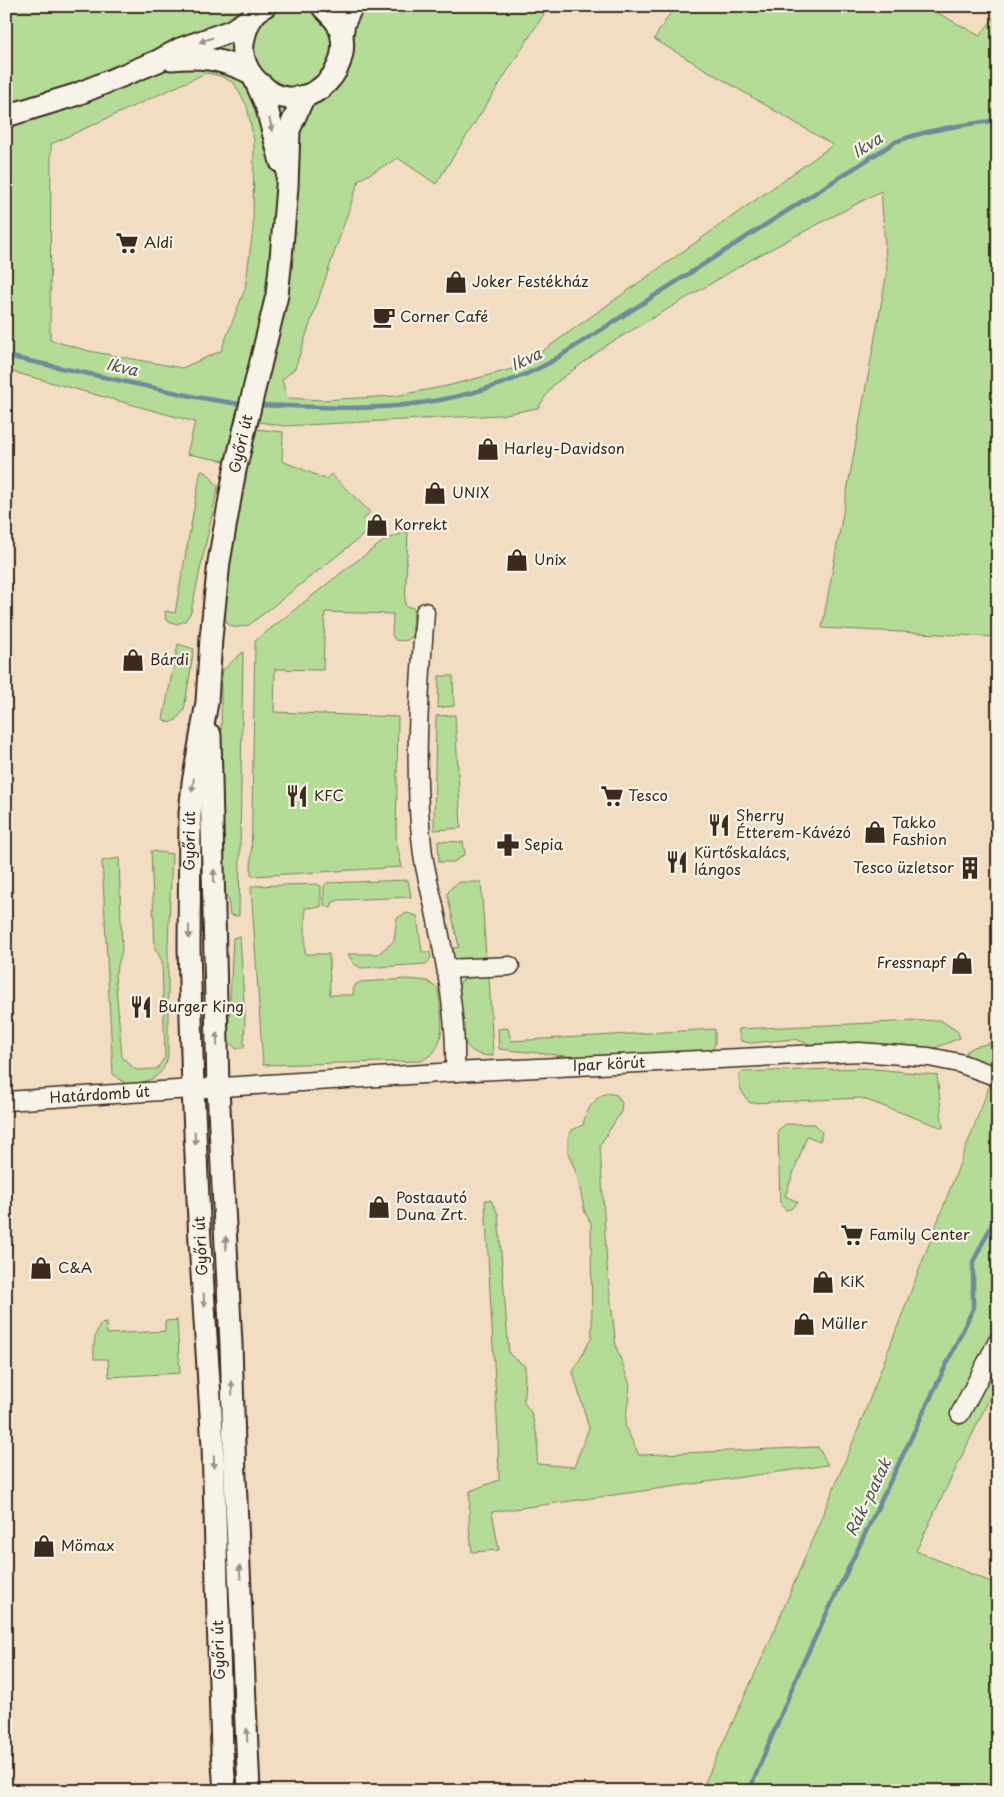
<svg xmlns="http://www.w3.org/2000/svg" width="1004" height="1797" viewBox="0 0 1004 1797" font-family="'Playpen Sans',sans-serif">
<rect width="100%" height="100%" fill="#f4e6d2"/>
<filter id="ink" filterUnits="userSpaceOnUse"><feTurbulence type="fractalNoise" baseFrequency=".02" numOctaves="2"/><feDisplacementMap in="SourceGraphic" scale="10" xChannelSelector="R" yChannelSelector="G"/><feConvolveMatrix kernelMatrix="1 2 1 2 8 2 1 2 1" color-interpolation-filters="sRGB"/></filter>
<g filter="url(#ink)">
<path fill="#f2dcc2" d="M549 6H675L655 39 833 145 520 367 447 386 395 396 322 400 287 398 282 380 295 368 359 180 398 158 437 184Z
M925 6H998V12L980 36Z
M206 73 221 76 234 83 247 105 254 141 253 229 245 289 221 351 182 368 89 351 50 340 51 144Z
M881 191 887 272 822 627 998 637V1061L856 1435 770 1641 701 1791H6V370L195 422 255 429 260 422 284 426 500 415 538 408 553 385 607 345 754 258Z
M998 1381V1585L916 1552Z"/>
<path fill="#b5dc97" stroke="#78835a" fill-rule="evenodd" d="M6 6H549L436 184 398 158 359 180 295 368 282 380 287 398 322 400 395 396 447 386 520 367 833 145 654 39 675 6H925L980 36 998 12V637L822 628 887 272 881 191 754 258 607 345 553 385 538 408 500 415 284 426 260 422 256 429 283 432 282 461 326 479 331 474 370 512 363 520 371 529 249 625C242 626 234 630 228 624 219 616 231 533 234 518 237 500 243 482 247 465L187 454 195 422 6 370ZM206 73 221 76 234 83 247 106 254 141 253 229 245 289 221 351 182 368 89 351 50 340 51 144Z
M201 470 209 475 218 487 191 612 185 621 177 624 166 620 165 611 175 613Z
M408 531 405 606 414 608 412 637 405 641 395 640 392 635 393 614 325 612 323 670 275 669 274 712 398 717 396 840 402 867 254 876 251 874 255 641 350 566 385 540Z
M178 644 194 649 184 710 176 720 169 723 163 719Z
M243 652 239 916 230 915 228 898 223 889 221 684 223 670Z
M439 676H453L454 706 438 708Z
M455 715 461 828 434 830 436 716Z
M438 841 463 842 465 854 454 862H439Z
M151 851 172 854 168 945V1055C163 1079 149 1082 126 1084L113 1074 102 861 119 858 122 951 115 975 122 1057 136 1070 157 1069 165 1057 162 961 155 948Z
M408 880 411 897 339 900 333 902 331 908 324 905V886L327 883Z
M460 882H481L486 958 457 960 451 956 450 949 459 947 447 894 452 887Z
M317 884 321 886V907L305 908V954H329L330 995H353L354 988 356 984 361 982 408 979 427 981 438 989C440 1008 447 1035 434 1052 432 1055 425 1058 422 1061L263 1065 251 886Z
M407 913 417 916 422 952H430L431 958 426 964 361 968 354 964 348 954H378L394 941 397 918Z
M240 936 245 1017 244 1047 236 1049 228 1040 233 938Z
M489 976 493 1056C482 1056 472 1054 466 1044 460 1035 454 993 460 983 466 974 479 976 489 976Z
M940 1020 957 1031 960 1038 935 1048 915 1050 865 1044 812 1045 795 1039 750 1043 741 1041 738 1029Z
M508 1028 511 1041 715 1029V1044L713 1049 692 1053 586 1058 499 1049 498 1029Z
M995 1042 998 1043V1381L916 1551 998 1585V1791H701L770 1641 856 1435 986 1095 995 1070 965 1058 966 1052 974 1047Z
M864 1068 937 1075 943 1128 861 1098 750 1103C742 1094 739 1088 739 1076L742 1072Z
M607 1093 617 1095 622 1103 621 1112 600 1145 607 1268 616 1346 630 1385 625 1426 639 1455 818 1447 828 1465 492 1512 499 1550 472 1552 469 1526 470 1491 499 1480 498 1437 485 1200H491L498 1214 509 1354 525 1366 524 1403 531 1412 538 1439 537 1464 574 1467 589 1428 573 1372 592 1337 591 1223 585 1213 577 1175 568 1153V1137L572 1130 583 1125C586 1111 593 1098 607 1093Z
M786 1124H815L822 1133 820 1141 807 1136 785 1196 798 1202 791 1209 785 1210 780 1202 778 1130Z
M177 1320 180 1373 109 1377 108 1359H94C94 1346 93 1335 101 1324L106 1323 107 1334 165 1331V1321Z"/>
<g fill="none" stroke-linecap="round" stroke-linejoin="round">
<path stroke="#6c8c9a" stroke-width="4.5" d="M6 356 196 397 245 405
M258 405C303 406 350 410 395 406 449 401 502 388 549 363L895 142C928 129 963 125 998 120
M749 1791 801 1667 973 1309V1262L998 1212"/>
<defs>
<g id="minor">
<path d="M425 612C419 692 413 775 423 855 426 874 431 892 435 911 446 964 457 1018 455 1072"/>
<path d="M447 969 510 966"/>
<path id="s1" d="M6 1101 455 1072 859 1052 929 1057 959 1063 998 1077"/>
<path d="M960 1414 998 1341"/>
</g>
<g id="major">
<path d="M265 6C250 14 245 29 243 44 241 58 248 73 258 82 262 85 266 89 270 92 312 116 359 64 337 23 333 17 327 12 322 6"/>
<path d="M342 35 344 23 352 6"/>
<path d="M171 59C202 56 221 59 249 72"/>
<path d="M255 80 266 105 281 162"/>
<path d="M6 116 75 95 158 61 180 49 231 31 250 19"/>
<path d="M259 370 277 295 281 258 287 187 289 130 304 96"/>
<path d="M210 735 218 1088 231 1344 235 1478 249 1791"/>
<path id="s2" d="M225 1791 222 1751 213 1446 200 1242 193 1089 189 947 190 814 193 783 207 702 211 638 219 562 235 470 258 373"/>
</g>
</defs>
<use href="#minor" stroke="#3b2a1e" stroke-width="21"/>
<use href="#major" stroke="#3b2a1e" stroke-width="25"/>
<use href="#minor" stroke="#f7f3e8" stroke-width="18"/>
<use href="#major" stroke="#f7f3e8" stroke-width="21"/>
</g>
<defs><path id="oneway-solid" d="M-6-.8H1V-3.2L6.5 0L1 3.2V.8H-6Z" transform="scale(1.25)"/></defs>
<g fill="#998e83">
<use href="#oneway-solid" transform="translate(206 40) rotate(161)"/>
<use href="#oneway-solid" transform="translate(271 125) rotate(76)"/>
<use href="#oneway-solid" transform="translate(193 785) rotate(97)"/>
<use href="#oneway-solid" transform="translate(214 876) rotate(-91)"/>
<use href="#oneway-solid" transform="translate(189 932) rotate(91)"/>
<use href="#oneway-solid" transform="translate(217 1039) rotate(-91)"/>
<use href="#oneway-solid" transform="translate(195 1138) rotate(87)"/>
<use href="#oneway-solid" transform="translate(226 1243) rotate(-93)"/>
<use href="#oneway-solid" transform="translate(204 1300) rotate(87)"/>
<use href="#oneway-solid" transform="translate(232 1388) rotate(-92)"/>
<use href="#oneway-solid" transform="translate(214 1462) rotate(88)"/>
<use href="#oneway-solid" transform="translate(240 1572) rotate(-93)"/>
<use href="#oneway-solid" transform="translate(247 1735) rotate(-92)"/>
</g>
</g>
<defs>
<symbol id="supermarket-bare" viewBox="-9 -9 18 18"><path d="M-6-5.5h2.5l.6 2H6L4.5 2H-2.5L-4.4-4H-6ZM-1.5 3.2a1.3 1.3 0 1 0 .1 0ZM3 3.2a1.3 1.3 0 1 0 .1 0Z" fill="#3b2a1e" stroke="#f7f3e8" stroke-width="2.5" paint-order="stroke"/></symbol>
<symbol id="shop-bare" viewBox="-9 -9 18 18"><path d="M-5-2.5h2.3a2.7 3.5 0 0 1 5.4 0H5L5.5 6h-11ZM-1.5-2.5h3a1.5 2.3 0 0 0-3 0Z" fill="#3b2a1e" stroke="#f7f3e8" stroke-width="2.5" paint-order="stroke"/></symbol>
<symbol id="cafe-bare" viewBox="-9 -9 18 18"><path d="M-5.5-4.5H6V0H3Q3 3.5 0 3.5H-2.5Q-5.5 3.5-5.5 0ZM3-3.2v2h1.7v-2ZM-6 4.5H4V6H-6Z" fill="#3b2a1e" stroke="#f7f3e8" stroke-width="2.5" paint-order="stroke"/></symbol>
<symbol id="restaurant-bare" viewBox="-9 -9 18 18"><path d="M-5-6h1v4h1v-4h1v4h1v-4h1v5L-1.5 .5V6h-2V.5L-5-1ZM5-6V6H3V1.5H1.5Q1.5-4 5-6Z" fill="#3b2a1e" stroke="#f7f3e8" stroke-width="2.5" paint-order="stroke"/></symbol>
<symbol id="pharmacy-bare" viewBox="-9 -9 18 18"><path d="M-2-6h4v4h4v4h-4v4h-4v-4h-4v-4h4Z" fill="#3b2a1e" stroke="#f7f3e8" stroke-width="2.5" paint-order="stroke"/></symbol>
<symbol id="building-bare" viewBox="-9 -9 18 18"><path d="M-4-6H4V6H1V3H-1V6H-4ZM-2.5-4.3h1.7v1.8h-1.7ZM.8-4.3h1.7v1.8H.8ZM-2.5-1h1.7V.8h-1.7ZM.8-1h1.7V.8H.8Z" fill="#3b2a1e" stroke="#f7f3e8" stroke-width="2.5" paint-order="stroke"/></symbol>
</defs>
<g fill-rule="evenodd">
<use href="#supermarket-bare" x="111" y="227" width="32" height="32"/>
<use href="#shop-bare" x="440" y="266" width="32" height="32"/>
<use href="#cafe-bare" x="368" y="301" width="32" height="32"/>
<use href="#shop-bare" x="472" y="433" width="32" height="32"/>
<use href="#shop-bare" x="419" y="477" width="32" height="32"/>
<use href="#shop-bare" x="361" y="509" width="32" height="32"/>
<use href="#shop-bare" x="501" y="544" width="32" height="32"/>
<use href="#shop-bare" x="117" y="644" width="32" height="32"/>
<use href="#restaurant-bare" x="281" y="780" width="32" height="32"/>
<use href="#supermarket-bare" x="596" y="780" width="32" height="32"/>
<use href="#restaurant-bare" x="703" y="809" width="32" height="32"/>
<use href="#shop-bare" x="859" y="816" width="32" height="32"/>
<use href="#pharmacy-bare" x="492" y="829" width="32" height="32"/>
<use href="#restaurant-bare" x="661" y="846" width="32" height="32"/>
<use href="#building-bare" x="954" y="852" width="32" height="32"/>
<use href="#shop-bare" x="946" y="947" width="32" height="32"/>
<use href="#restaurant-bare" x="125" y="991" width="32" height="32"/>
<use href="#shop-bare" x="363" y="1191" width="32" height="32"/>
<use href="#supermarket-bare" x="836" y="1219" width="32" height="32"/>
<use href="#shop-bare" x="25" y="1252" width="32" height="32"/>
<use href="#shop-bare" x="807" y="1266" width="32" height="32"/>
<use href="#shop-bare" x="788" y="1308" width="32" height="32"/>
<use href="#shop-bare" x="28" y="1530" width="32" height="32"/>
</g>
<g text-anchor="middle" stroke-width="4.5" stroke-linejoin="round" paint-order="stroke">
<g font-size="15" fill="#3b2a1e" stroke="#f7f3e8" text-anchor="start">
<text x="144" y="248">Aldi</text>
<text x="472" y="287">Joker Festékház</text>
<text x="400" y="322">Corner Café</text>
<text x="504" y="454">Harley-Davidson</text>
<text x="452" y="498">UNIX</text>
<text x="394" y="530">Korrekt</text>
<text x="534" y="565">Unix</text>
<text x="150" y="665">Bárdi</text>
<text x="314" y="801">KFC</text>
<text x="628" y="801">Tesco</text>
<text x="736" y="821">Sherry<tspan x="736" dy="17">Étterem-Kávézó</tspan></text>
<text x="892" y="828">Takko<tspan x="892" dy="17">Fashion</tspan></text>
<text x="524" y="850">Sepia</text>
<text x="694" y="858">Kürtőskalács,<tspan x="694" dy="17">lángos</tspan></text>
<text x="954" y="873" text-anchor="end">Tesco üzletsor</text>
<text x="946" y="968" text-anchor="end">Fressnapf</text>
<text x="158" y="1012">Burger King</text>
<text x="396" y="1203">Postaautó<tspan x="396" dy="17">Duna Zrt.</tspan></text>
<text x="869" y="1240">Family Center</text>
<text x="58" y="1273">C&amp;A</text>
<text x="840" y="1287">KiK</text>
<text x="821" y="1329">Müller</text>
<text x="61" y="1551">Mömax</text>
</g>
<g font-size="15" fill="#3b2a1e" stroke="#f7f3e8">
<text dy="5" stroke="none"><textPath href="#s2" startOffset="1352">Győri út</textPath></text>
<text dy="5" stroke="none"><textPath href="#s2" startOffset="951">Győri út</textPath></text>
<text dy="5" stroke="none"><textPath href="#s1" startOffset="604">Ipar körút</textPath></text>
<text dy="5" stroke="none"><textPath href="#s1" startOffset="94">Határdomb út</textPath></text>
<text transform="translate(201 1246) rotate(-93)" y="5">Győri út</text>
<text transform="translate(219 1650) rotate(-92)" y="5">Győri út</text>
</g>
<g font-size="16" font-style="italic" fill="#4f5352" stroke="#f7f3e8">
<text transform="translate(867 145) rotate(-33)" y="6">Ikva</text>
<text transform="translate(526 359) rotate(-25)" y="6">Ikva</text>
<text transform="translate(122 367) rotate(12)" y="6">Ikva</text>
<text transform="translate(868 1497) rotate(-64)" y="6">Rák-patak</text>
</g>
</g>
<rect width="1004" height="1797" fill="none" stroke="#f7f3e8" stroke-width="25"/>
<rect x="12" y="12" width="979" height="1772" fill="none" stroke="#3b2a1e" stroke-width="2" filter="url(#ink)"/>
</svg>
